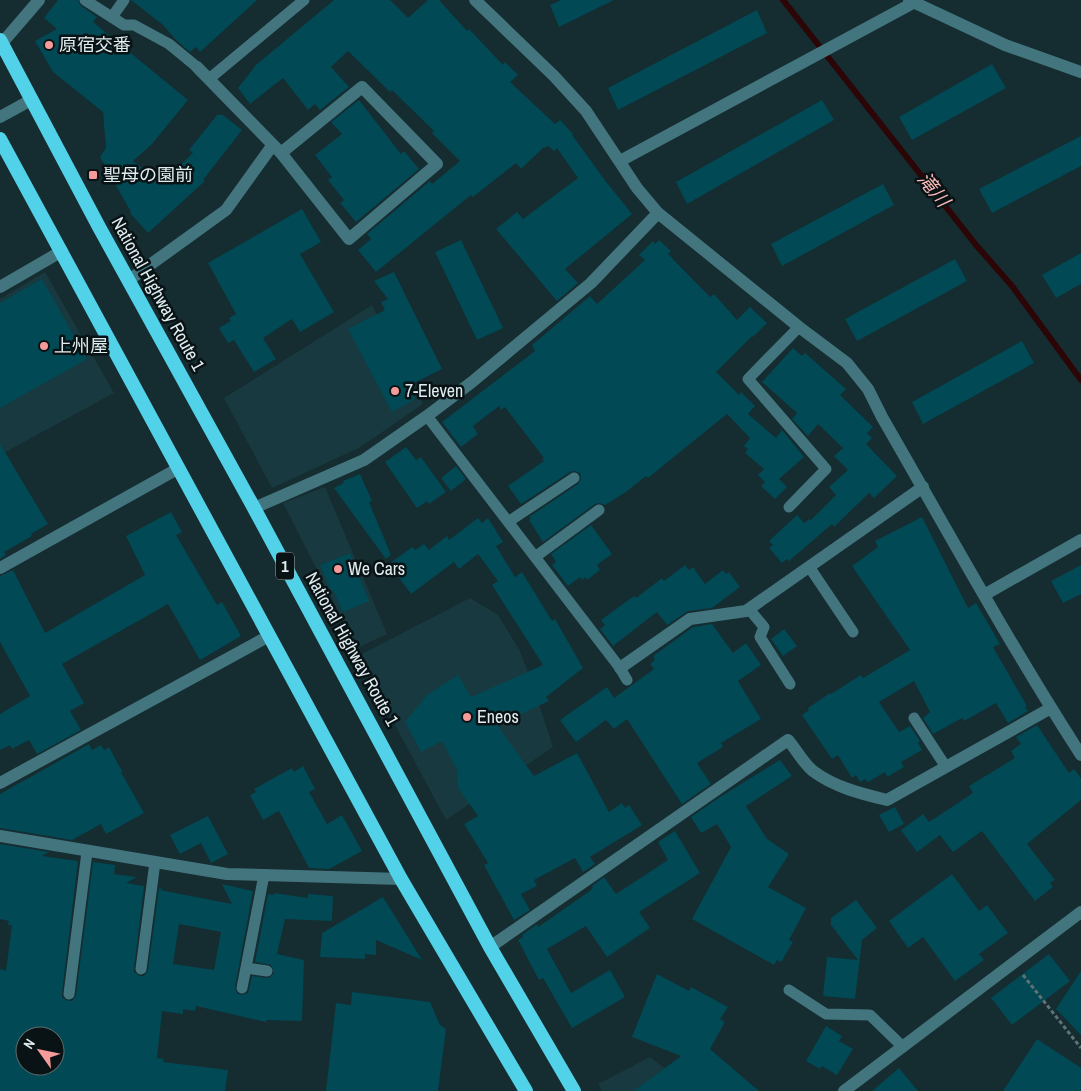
<svg xmlns="http://www.w3.org/2000/svg" width="1081" height="1091" viewBox="0 0 1081 1091" font-family="'Archivo Narrow','Noto Sans JP',sans-serif">
<rect width="100%" height="100%" fill="#152c30"/>
<path fill="#18393f" d="M45 272 114 393 0 455V299Z
M372 305 423 404 359 448 272 488 224 398Z
M325 487 387 634 357 648 283 503Z
M470 598 498 615 520 651 533 686 553 747 446 820 358 656Z
M650 1057 688 1086 692 1091H602L598 1084Z"/>
<g fill="none" stroke-linecap="round" stroke-linejoin="round">
<path stroke="#2c0507" stroke-width="6" d="M783 0 976 245 1012 286 1081 380"/>
</g>
<path fill="#014954" fill-rule="evenodd" d="M58 0H78L81 6 97 17 93 22 188 100 152 144 133 161 162 183 193 153 189 150 217 115H223L242 130 203 180 205 181 148 233 130 213 131 212 100 157 106 148 103 112 53 72 35 41 57 29 44 18Z
M131 0H257L200 52 196 47 190 52 177 41 163 25Z
M334 0H390L408 18 428 0H439L467 31 469 29 503 65 505 62 518 75 510 82 555 124 560 120 573 134 572 135 604 179 632 214 565 269 578 283 557 301 496 229 517 212 523 219 578 178 557 148 554 151 548 146 545 148 544 147 521 169 516 163 473 197 471 195 376 272 358 250 371 239 367 234 430 181 432 184 460 161 432 133 434 131 392 90 390 92 348 51 331 67 349 87 320 110 315 104 308 110 283 78 250 104 238 88 256 65Z
M561 0H614L559 27 550 5Z
M757 10 767 33 618 110 608 88Z
M992 64 1006 88 912 140 899 117Z
M359 100 401 154 404 151 419 169 356 222 340 203 344 200 328 180 332 177 315 155 342 134 331 122Z
M822 100 834 120 687 204 676 182Z
M1081 136V166L992 213 979 189Z
M883 184 894 205 782 266 771 244Z
M302 209 321 242 300 254 334 312 300 332 292 319 263 338 276 359 254 372 234 340 228 343 219 328 231 321 229 318 236 314 208 263Z
M461 240 503 328 477 340 435 252Z
M659 240 671 251 668 254 710 297 714 294 737 320 750 307 767 323 753 337 752 336 716 372 739 395 741 392 755 406 748 414 776 438 782 430 804 457 779 479 787 487 775 499 761 486 765 482 758 475 764 469 745 453 748 449 744 446 750 438 727 414 648 478 646 476 626 492 605 505 599 503 595 504 543 542 529 520 531 519 529 517 578 484 581 478 580 473 574 471 570 472 521 504 508 486 544 461 542 459 544 458 505 407 501 410 499 406 473 426 478 434 461 447 442 422 535 351 532 345 590 296 597 304 645 260 639 255 653 241 655 244Z
M1081 253V284L1056 298 1042 275Z
M955 259 967 281 857 341 845 319Z
M394 272 442 369 408 386 415 399 392 412 348 329 385 310 381 302 388 299 374 281Z
M42 279 87 359 0 408V303Z
M1022 341 1034 363 923 424 912 402Z
M793 348 802 356 805 353 846 389 840 395 873 427 867 433 872 438 866 444 897 476 874 498 869 493 834 527 832 524 789 561 787 559 782 563 769 548 773 545 769 541 797 515 804 523 809 519 810 521 836 495 829 487 848 470 834 456 843 448 818 424 808 436 792 419 797 413 762 382Z
M0 444 48 524 31 534 32 536 4 552 6 555 0 559Z
M406 447 416 460 421 457 446 492 429 504 427 501 417 508 385 462Z
M456 466 466 479 451 491 441 478Z
M360 474 372 501 369 502 391 555 386 559 334 488 344 483 343 481Z
M171 512 182 532 176 535 217 605 222 602 241 636 200 660 168 604 62 664 84 703 70 711 81 730 37 754 29 740 12 749 10 745 0 750V714L30 696 0 642V576L13 570 45 633 145 575 126 536Z
M922 517 968 608 976 603 1000 644 993 647 1027 706 1025 707 1028 711 1008 723 996 703 964 721 962 718 933 734 923 718 930 712 914 681 879 702 899 732 910 726 920 741 918 743 922 750 901 762 904 767 887 777 885 772 868 782 865 779 860 782 856 775 852 778 838 755 832 759 802 715 809 710 808 708 830 693 831 694 861 675 863 678 910 650 852 566 878 547 875 541Z
M478 518 482 523 488 518 503 542 496 546 515 577 522 572 552 621 555 619 583 668 546 697 549 701 497 725 534 776 577 753 609 812 622 803 625 808 629 805 642 825 590 857 595 864 583 872 575 858 534 880 537 886 521 894 530 910 514 920 484 865 488 863 464 824 478 816 458 788 457 770 442 741 421 752 405 722 427 695 458 675 471 697 543 665 492 585 498 581 478 554 459 569 454 562 411 594 389 564 412 547 415 550 424 544 429 550 447 536 449 540Z
M591 525 612 554 597 565 600 570 587 580 586 577 582 580 580 577 568 586 552 565 556 562 551 554Z
M350 553 369 601 343 612 333 590 331 591 320 565Z
M685 565 689 570 693 567 705 584 723 570 726 574 729 572 740 587 712 608 688 611 667 625 657 612 613 646 600 629 605 625 601 620 634 596 636 598 662 578 664 581Z
M1081 565V594L1063 603 1051 581Z
M712 624 733 653 746 643 761 665 738 681 761 719 721 743 723 747 697 763 711 784 682 804 627 719 614 729 606 720 576 742 560 720 607 687 614 698 654 669 650 664 655 660 653 656 693 627Z
M784 629 797 646 783 656 771 639Z
M1037 725 1069 773 1074 769 1081 778V800L1027 844 1055 880 1050 883 1053 887 1035 901 982 831 953 852 940 835 917 852 901 830 923 814 929 822 973 793 969 786 1015 758 1011 751 1021 744 1016 737Z
M89 744 92 750 101 745 104 750 109 747 122 771 121 772 144 813 106 834 101 824 72 840 0 828V794Z
M780 760 792 776 746 806 767 839 789 854 768 887 806 908 789 940 793 942 781 962 777 960 774 965 692 919 731 847 717 824 701 833 691 817 720 797Z
M303 766 315 789 309 792 327 824 342 815 362 851 329 869 309 868 279 811 263 820 250 795 256 792 254 789 292 768 294 772Z
M895 807 904 824 889 832 879 815Z
M208 816 228 854 211 863 201 843 180 854 170 835Z
M675 831 700 873 639 912 650 928 607 957 586 926 547 949 571 993 610 970 625 997 572 1028 543 978 539 980 518 940 523 937 522 935 537 924 538 927 590 891 593 888 592 886 604 877 616 894 668 860 658 842Z
M0 844 49 852 42 856 78 861 62 993V997L68 1001H72L76 995 93 862 115 865 114 874 137 877 126 883 144 886 134 968V972L140 976H144L148 970 159 888 163 889 160 890 232 904 222 884 253 891 235 987 237 993 241 995 248 993 252 976 269 978 274 973 271 965 255 962 268 894 274 895V893L308 898V894L333 896 332 921 285 919 277 954 304 960 302 1021 267 1020 266 1022 196 1006 195 1011 183 1009V1014L162 1011 157 1058 164 1059 163 1062 228 1070 225 1091H0V969L6 971 12 925H8L9 921 0 919ZM179 924 221 932 214 970 173 964ZM25 1036H55V1066H25Z
M952 874 979 911 987 905 1008 933 979 954 984 960 955 981 923 937 908 948 889 921Z
M383 897 422 960 376 940V955L365 954V959L320 957 322 933Z
M856 900 877 928 862 940 855 999 823 996 827 957 858 960 831 925V918Z
M1049 954 1070 981 1012 1025 991 998Z
M1081 971V1035L1056 1009Z
M657 974 689 991 691 987 728 1007 720 1019 725 1022 710 1049 759 1091H634L681 1056 632 1037Z
M352 992 430 1002 440 1025 446 1029 438 1091H326L336 1003 351 1005Z
M826 1026 842 1036 839 1041 853 1049 837 1075 822 1066 820 1069 806 1061Z
M1037 1039 1081 1068V1091H1003Z
M899 1068 918 1091H872Z"/>
<g fill="none" stroke-linecap="round" stroke-linejoin="round">
<path stroke="#5f7276" stroke-width="3" stroke-dasharray="4 2.5" stroke-linecap="butt" d="M1023 975 1081 1048"/>
<path stroke="#43757f" stroke-width="11" d="M85 0 124 25H134L169 44 197 67
M112 17 124 0
M209 79 304 0
M427 416 620 668 627 680
M789 507 826 469 748 379 799 327
M508 522 574 478
M535 557 599 510
M810 568 853 632
M749 609 764 627 760 637 790 684
M914 718 946 767
M246 968 267 971
M141 969 155 862
M242 988 264 875
M789 990 826 1014 870 1015 903 1047
M69 994 87 852"/>
<path stroke="#43757f" stroke-width="12" d="M475 0 554 76 586 111 637 188 658 213 799 327 847 363 868 389 882 417C947 530 1010 645 1081 755
M909 0 1005 45 1081 72
M2 43 39 0
M197 67 281 153 349 239 437 164 362 87 281 153
M0 117 31 100
M620 161 913 3
M129 280 226 210 272 146
M0 287 62 251
M254 508 364 460 427 416 472 382 591 283 658 213
M0 568 179 468
M984 595 1081 540
M620 668 690 619 746 611 923 487
M0 783 269 636
M0 836 227 874 401 879
M490 947 788 740C796 749 803 763 813 771 834 787 862 794 887 800L1051 708"/>
<path stroke="#43757f" stroke-width="12" d="M844 1091 1081 912"/>
<path stroke="#51d2e8" stroke-width="14" d="M0 40 99 227 254 508 490 947 574 1091
M0 139 401 879 526 1091"/>
</g>
<g fill="#f59b99" stroke="#091214" stroke-width="2">
<circle cx="49" cy="45" r="5"/>
<rect x="88" y="170" width="10" height="10" rx="2.5"/>
<circle cx="44" cy="346" r="5"/>
<circle cx="395" cy="391" r="5"/>
<circle cx="338" cy="569" r="5"/>
<circle cx="467" cy="717" r="5"/>
</g>
<g text-anchor="middle" stroke-width="5" stroke-linejoin="round" paint-order="stroke">
<rect fill="#091214" stroke="#a0abae" stroke-width="1" x="276" y="552.5" width="18" height="27" rx="4"/>
<g font-size="16" font-weight="bold" fill="#e0edf0">
<text x="285" y="572">1</text>
</g>
<g font-size="18" fill="#e0edf0" stroke="#091214" text-anchor="start">
<text x="59" y="51">原宿交番</text>
<text x="103" y="181">聖母の園前</text>
<text x="54" y="352">上州屋</text>
<text x="405" y="397">7-Eleven</text>
<text x="348" y="575">We Cars</text>
<text x="477" y="723">Eneos</text>
</g>
<g font-size="18" fill="#e0edf0" stroke="#091214">
<text transform="translate(158 294) rotate(61)" y="6">National Highway Route 1</text>
<text transform="translate(352 649) rotate(61)" y="6">National Highway Route 1</text>
</g>
<g font-size="19" font-style="italic" fill="#fbbab8" stroke="#091214">
<text transform="translate(934 189) rotate(51)" y="7">滝川</text>
</g>
</g>
<g transform="translate(40 1051) rotate(303)"><circle r="24" fill="#091214" stroke="#5f6a6c"/>
<path d="M0-4L9 19L0 12L-9 19Z" fill="#f59b99"/>
<text y="-8" font-size="14" font-weight="bold" text-anchor="middle" fill="#e0edf0">N</text>
</g>
</svg>
